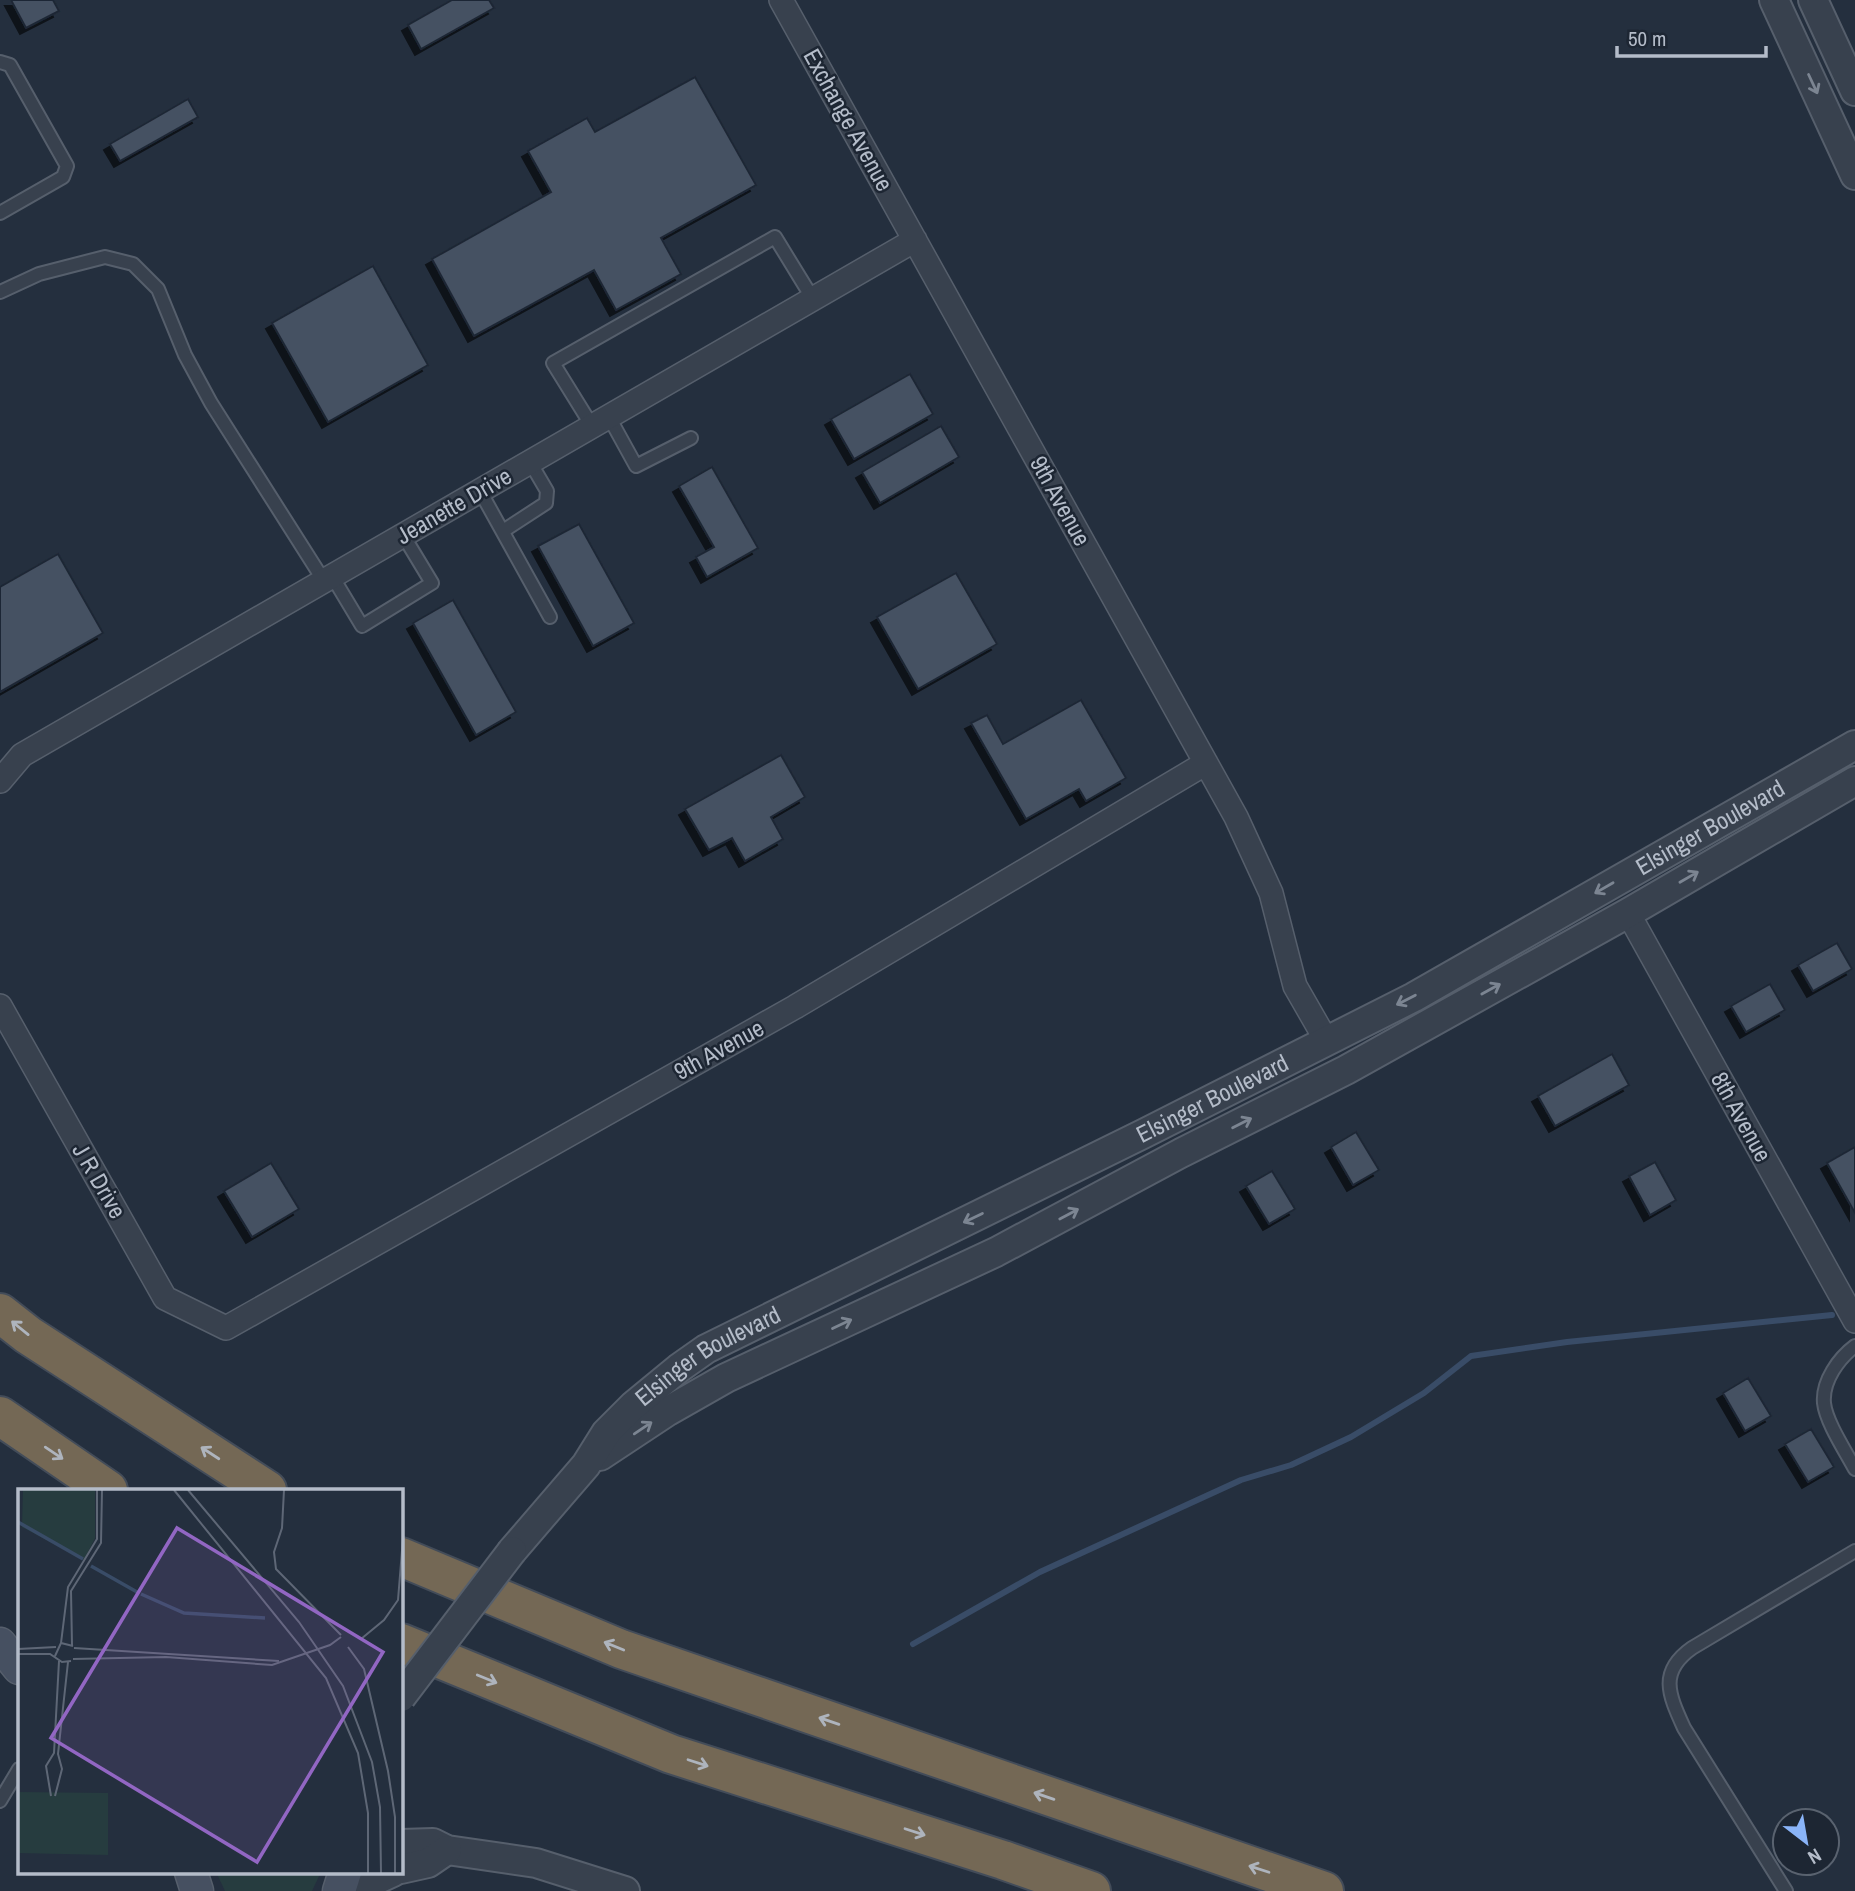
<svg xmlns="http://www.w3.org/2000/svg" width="1855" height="1891" viewBox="0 0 1855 1891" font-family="'Archivo Narrow',sans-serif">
<defs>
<filter id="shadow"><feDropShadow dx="-6" dy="6" stdDeviation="0" flood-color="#0009"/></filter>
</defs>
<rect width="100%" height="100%" fill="#242f3e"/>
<path fill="#263c3f" d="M216 1872H321L312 1891H225Z"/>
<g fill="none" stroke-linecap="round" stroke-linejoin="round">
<path stroke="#394c67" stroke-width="6" d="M913 1644 1040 1572 1241 1480 1291 1465 1351 1437 1424 1393 1471 1356 1567 1342 1832 1315"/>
</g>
<path fill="#455162" stroke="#1f2835" stroke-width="2" filter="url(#shadow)" d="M11 0H53L59 11 26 28Z
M452 0H489L494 8 421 49 408 25Z
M695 77 756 185 661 238 681 274 616 310 594 270 474 336 432 259 551 192 528 151 587 118 595 132Z
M188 99 198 117 120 161 110 144Z
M373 266 428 365 328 422 272 323Z
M910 374 933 414 854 459 831 419Z
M941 426 959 457 880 503 862 472Z
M712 467 758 548 707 577 696 557 714 547 679 486Z
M579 524 634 623 593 646 538 546Z
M58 554 103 633 0 692V587Z
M956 573 997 644 918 689 877 617Z
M453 600 516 712 476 735 413 623Z
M1081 700 1126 778 1086 801 1079 789 1026 819 971 723 987 715 1003 744Z
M781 755 805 797 771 817 783 839 745 861 732 838 709 850 685 809Z
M1837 943 1852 969 1813 991 1798 965Z
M1770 984 1785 1010 1746 1032 1731 1006Z
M1612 1054 1629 1085 1555 1126 1538 1096Z
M1356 1132 1379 1170 1353 1185 1331 1147Z
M1855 1147V1213L1827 1163Z
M1655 1162 1676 1200 1650 1215 1629 1176Z
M271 1163 299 1209 252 1237 224 1191Z
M1272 1171 1295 1209 1269 1224 1246 1186Z
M1748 1378 1771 1416 1745 1431 1723 1393Z
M1811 1429 1834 1467 1808 1482 1785 1444Z"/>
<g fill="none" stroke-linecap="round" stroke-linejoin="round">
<defs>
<path id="service" d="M0 62 10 65 67 166 63 177 0 213
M0 292 39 274 105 257 133 264 158 289 185 355 211 403 324 581
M609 417 636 466 691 438
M592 426 553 363 775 237 813 299
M480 491 550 617
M503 531 546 503 547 491 530 462
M332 576 362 626 432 583 403 535
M1855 1346C1839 1358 1822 1381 1824 1403 1826 1422 1846 1452 1855 1469
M0 1801 19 1769
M1786 1891 1684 1728C1669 1695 1658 1672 1692 1648L1855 1551"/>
<path id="minor" d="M781 0 1236 817 1271 893 1295 986 1326 1040
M0 781 22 755 915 240
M1628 913 1855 1321
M0 1006 165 1298 226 1328 795 1007 1206 763"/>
<g id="tertiary">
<path d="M1774 0 1855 175"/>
<path d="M1813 0 1855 91"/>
<path d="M600 1456 668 1411 726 1378 996 1252 1181 1153 1346 1070 1628 913 1855 781"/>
<path id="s1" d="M512 1551 586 1465 606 1433 634 1405 679 1368 706 1349 1143 1134 1414 997 1855 745"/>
<path d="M401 1844 433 1843 447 1850 536 1863 625 1891"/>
<path d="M401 1869 428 1863 447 1850"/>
<path d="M352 1891 393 1872"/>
</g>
<path id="secondary" d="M0 1644 19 1668
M191 1872 197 1891
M339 1891 345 1872"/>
<path id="motorway" d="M0 1313 28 1335 267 1490
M0 1416 108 1490
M401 1557 621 1649 1324 1891
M401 1643 671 1754 1003 1860 1091 1891"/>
</defs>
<use href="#service" stroke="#565f6c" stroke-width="16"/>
<use href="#minor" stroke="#565f6c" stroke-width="26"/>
<use href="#tertiary" stroke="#565f6c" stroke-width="32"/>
<use href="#secondary" stroke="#565f6c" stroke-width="35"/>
<use href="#motorway" stroke="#434c59" stroke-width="42"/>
<use href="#service" stroke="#38414e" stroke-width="12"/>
<use href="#minor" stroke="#38414e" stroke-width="23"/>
<use href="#tertiary" stroke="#38414e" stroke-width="28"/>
<use href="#secondary" stroke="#465061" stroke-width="32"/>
<use href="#motorway" stroke="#746855" stroke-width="38"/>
<defs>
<path id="tertiary-bridge" d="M401 1697 512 1551"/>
</defs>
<use href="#tertiary-bridge" stroke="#565f6c" stroke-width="32" stroke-linecap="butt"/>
<use href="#tertiary-bridge" stroke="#38414e" stroke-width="28"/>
</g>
<defs><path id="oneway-shaft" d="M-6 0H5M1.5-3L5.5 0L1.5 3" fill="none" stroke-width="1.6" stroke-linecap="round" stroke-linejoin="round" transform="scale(1.75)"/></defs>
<g stroke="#7c8592">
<use href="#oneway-shaft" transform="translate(1813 84) rotate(65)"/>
<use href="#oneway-shaft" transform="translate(1689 877) rotate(-30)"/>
<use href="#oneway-shaft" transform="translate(1604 888) rotate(150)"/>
<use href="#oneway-shaft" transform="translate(1491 989) rotate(-29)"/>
<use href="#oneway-shaft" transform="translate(1406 1000) rotate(153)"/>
<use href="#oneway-shaft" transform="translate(1242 1123) rotate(-27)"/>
<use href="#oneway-shaft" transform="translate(1069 1214) rotate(-28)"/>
<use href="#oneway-shaft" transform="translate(973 1218) rotate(154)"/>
<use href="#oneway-shaft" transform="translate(842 1324) rotate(-25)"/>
<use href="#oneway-shaft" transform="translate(643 1428) rotate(-34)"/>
</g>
<g stroke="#aeb4bd">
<use href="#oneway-shaft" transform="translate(20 1328) rotate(-141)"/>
<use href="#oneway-shaft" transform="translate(54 1453) rotate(34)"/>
<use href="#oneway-shaft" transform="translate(210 1453) rotate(-147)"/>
<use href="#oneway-shaft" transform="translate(614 1646) rotate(-158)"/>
<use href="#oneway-shaft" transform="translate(487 1679) rotate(22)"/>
<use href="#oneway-shaft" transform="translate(829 1721) rotate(-161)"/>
<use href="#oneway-shaft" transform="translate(698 1763) rotate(18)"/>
<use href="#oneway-shaft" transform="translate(1044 1796) rotate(-161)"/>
<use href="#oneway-shaft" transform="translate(915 1832) rotate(18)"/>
<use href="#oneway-shaft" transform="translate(1259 1869) rotate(-162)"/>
</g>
<g text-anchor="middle" stroke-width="5" stroke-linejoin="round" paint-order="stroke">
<g font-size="24" fill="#b4bcc9" stroke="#1d2633">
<text transform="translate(848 120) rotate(61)" y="8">Exchange Avenue</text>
<text transform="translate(1060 501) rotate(61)" y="8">9th Avenue</text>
<text transform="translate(454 506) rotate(-30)" y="8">Jeanette Drive</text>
<text dy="8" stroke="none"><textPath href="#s1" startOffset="1414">Elsinger Boulevard</textPath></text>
<text transform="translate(719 1050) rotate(-29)" y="8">9th Avenue</text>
<text dy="8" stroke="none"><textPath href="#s1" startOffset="847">Elsinger Boulevard</textPath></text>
<text transform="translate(1741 1117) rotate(61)" y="8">8th Avenue</text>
<text transform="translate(99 1181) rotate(60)" y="8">J R Drive</text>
<text dy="8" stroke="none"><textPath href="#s1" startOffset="280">Elsinger Boulevard</textPath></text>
</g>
</g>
<g transform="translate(18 1489)">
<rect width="385" height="385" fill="#242f3e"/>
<path d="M5 1H77V49L66 71 4 38ZM0 303 90 304V366L0 364Z" fill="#263c3f"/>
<path fill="none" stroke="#394c67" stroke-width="3.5" d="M0 33 65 70M73 77 119 103M123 105 166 124 247 129"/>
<path fill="none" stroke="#5e6776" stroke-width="2" d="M156 1 308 189 340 264 350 324V384M170 1 281 133 325 197 354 273 362 318 363 384M266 1 264 39 256 63 258 80 323 146M343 150 366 131 380 111 385 49M43 154 50 98 79 50V1M54 156 53 102 83 54 84 1M330 158 346 180 370 282 377 328V384M56 159 261 172M0 160 38 158M0 165H32L44 173 53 172M37 167 43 154 55 157M55 170 148 168 254 176 312 156 323 148M33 307 28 277 36 264 41 172M37 307 44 280 40 265 50 173"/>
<path fill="#9266c3" fill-opacity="0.15" stroke="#9266c3" stroke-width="3.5" d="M159 39 365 163 239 373 33 249Z"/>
<rect width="385" height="385" fill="none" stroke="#b4bcc9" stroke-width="3.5"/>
</g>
<g transform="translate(1806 1842) rotate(149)"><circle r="33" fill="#1d2633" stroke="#59626f" stroke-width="2"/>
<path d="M0-5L12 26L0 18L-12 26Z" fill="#8ab4f8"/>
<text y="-10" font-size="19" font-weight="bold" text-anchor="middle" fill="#b4bcc9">N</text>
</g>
<path d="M1617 46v10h149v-10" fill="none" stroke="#b4bcc9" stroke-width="3.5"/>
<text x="1628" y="46" font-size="21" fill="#b4bcc9" stroke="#1d2633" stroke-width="5" paint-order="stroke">50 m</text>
</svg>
